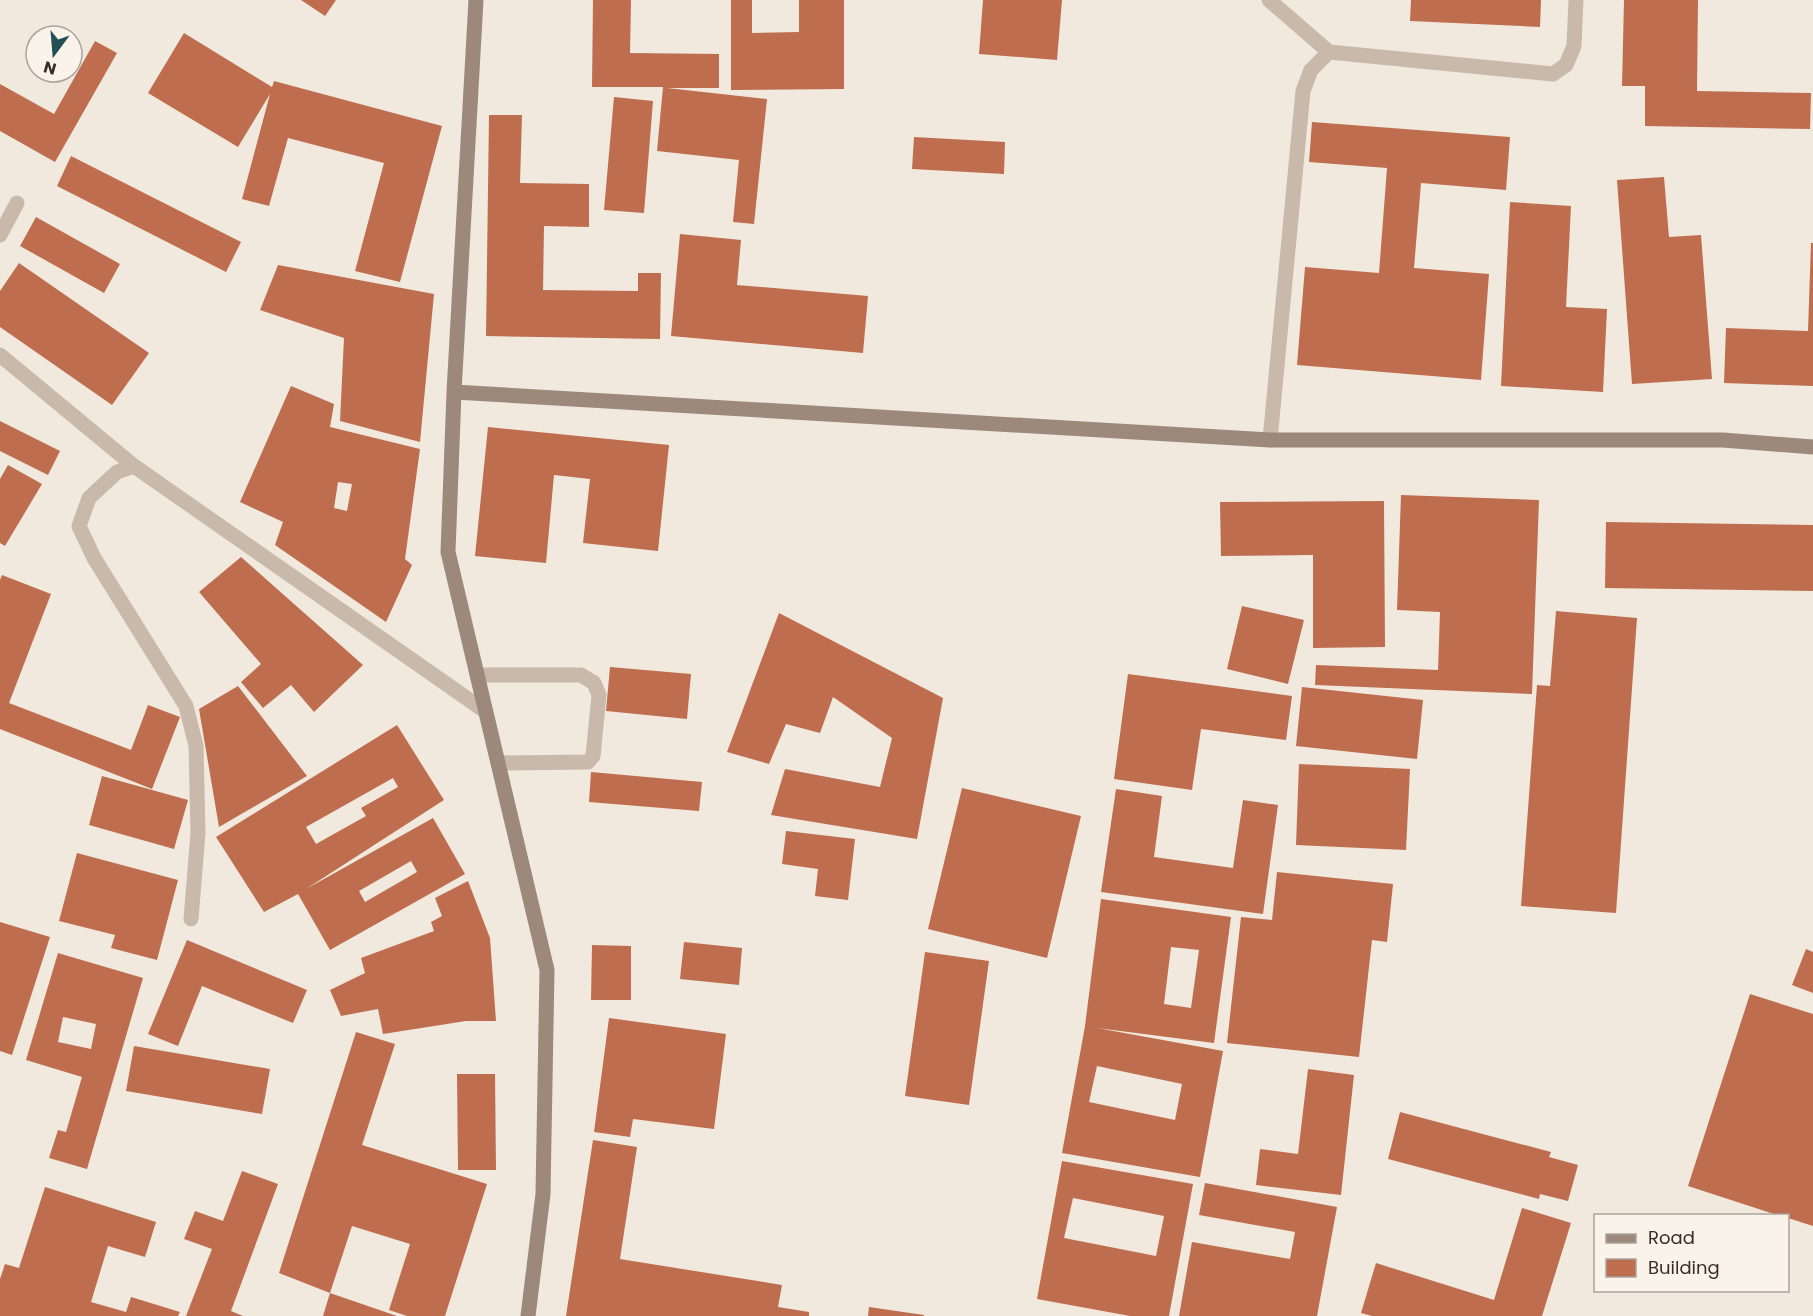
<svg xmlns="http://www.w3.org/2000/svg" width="1813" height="1316" viewBox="0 0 1813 1316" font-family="Poppins,sans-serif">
<rect width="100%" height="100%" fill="#f1e9de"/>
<path fill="#be6e4f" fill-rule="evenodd" d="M301 0H336L325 16Z
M593 0H631L630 53 719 54V88H667L767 99 754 224 733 222 739 160 657 151 663 87H592Z
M731 0H752V33L799 32V0H844V89L731 90Z
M983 0H1062L1057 60 979 54Z
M1411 0H1541L1540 27 1410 21Z
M1624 0H1698L1697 91 1811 93 1810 129 1645 126V86H1622Z
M184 33 272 87 274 81 442 126 400 282 355 271 384 163 288 138 269 206 242 199 270 94 238 147 148 93Z
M95 41 117 53 55 162 0 131V84L54 114Z
M614 97 653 101 644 213 604 210Z
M489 115H522L520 183 589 184V227L544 226 543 290 638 291V273H661L660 339 486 336Z
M1312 122 1510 137 1506 190 1421 183 1414 268 1489 274 1481 380 1297 365 1305 267 1379 273 1387 168 1309 162Z
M914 137 1005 142 1004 174 912 169Z
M71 156 241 242 226 272 57 186Z
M1664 177 1669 237 1701 235 1712 379 1632 384 1617 180Z
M1510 202 1571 206 1566 307 1607 309 1603 392 1501 386Z
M36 217 120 264 104 293 20 246Z
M680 234 741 240 737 285 868 296 863 353 671 336Z
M1811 243H1813V386L1724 383 1726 328 1808 331Z
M19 263 149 353 112 405 0 327V291Z
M278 265 434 294 420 442 340 421 344 338 260 310Z
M291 386 334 404 330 427 420 449 405 559 412 565 386 622 275 545 283 522 240 502ZM338 482 352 484 347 511 334 508Z
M0 421 60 451 48 475 0 451Z
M488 427 669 445 658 551 583 543 590 479 554 475 546 563 475 556Z
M8 465 42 484 5 546 0 543V479Z
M1401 495 1539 500 1532 694 1315 685 1316 665 1438 670 1440 612 1397 610Z
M1384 501 1385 647 1313 648V555L1221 556 1220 502Z
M1606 522 1813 525V591L1605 588Z
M241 557 363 665 314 712 291 685 263 708 241 682 261 664 199 592Z
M2 575 51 594 9 703 131 750 148 705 180 717 152 789 0 729V580Z
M1242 606 1304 620 1288 684 1227 669Z
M1556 611 1637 618 1616 913 1521 906 1537 685 1550 686Z
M779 613 943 698 917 839 771 815 785 769 880 787 892 738 833 697 820 733 786 724 769 764 727 752Z
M610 667 691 674 687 719 606 711Z
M1128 674 1292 696 1286 740 1201 729 1192 790 1114 779Z
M238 686 307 776 219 827 199 709Z
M1302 687 1423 700 1417 759 1296 746Z
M397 725 444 800 306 889 433 818 465 874 330 950 298 894 264 912 216 837ZM393 778 398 787 361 808 366 816 316 844 306 827ZM411 861 417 872 365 902 359 891Z
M1299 764 1410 769 1406 850 1296 845Z
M591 772 702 782 699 811 589 802Z
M102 776 188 800 174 849 89 825Z
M962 788 1081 816 1047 958 928 929Z
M1116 789 1162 796 1154 857 1233 868 1243 800 1278 805 1263 914 1101 892Z
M786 831 855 839 848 900 815 896 818 869 782 864Z
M77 853 178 880 157 960 111 948 115 935 59 921Z
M1277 872 1393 884 1387 942 1372 940 1359 1057 1227 1043 1241 917 1272 920Z
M468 881 490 938 496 1021H466L383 1034 378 1009 341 1016 330 990 365 973 361 958 434 931 431 922 442 916 435 898Z
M1101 899 1231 917 1214 1043 1097 1028 1223 1051 1200 1177 1062 1153 1085 1026ZM1171 947 1199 950 1191 1008 1164 1004ZM1097 1066 1182 1084 1175 1120 1089 1102Z
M0 922 50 937 12 1055 0 1051Z
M187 940 307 990 293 1023 202 986 178 1046 148 1034Z
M684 942 742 948 739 985 680 979Z
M592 945 631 946V1000H591Z
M1806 949 1813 952V993L1792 985Z
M925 952 989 961 969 1105 905 1096Z
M58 953 143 978 87 1169 49 1158 58 1130 66 1132 82 1077 26 1060ZM63 1017 96 1024 91 1049 58 1042Z
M1750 994 1813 1014V1226L1788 1218V1216H1780L1688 1186Z
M609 1018 726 1034 714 1129 633 1119 630 1137 594 1132Z
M356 1032 395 1044 362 1145 487 1184 445 1316H407L389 1310 410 1244 352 1226 330 1293 279 1273Z
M134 1046 270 1069 262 1114 126 1091Z
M1308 1069 1354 1075 1341 1195 1256 1185 1260 1149 1298 1154Z
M457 1074H495L496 1170H458Z
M1400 1112 1551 1152 1549 1157 1578 1165 1568 1201 1540 1194 1539 1199 1388 1159Z
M593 1140 637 1147 620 1259 782 1285 778 1307 809 1312V1316H566Z
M1062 1161 1193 1184 1169 1316H1130L1037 1299ZM1073 1198 1164 1216 1156 1256 1064 1238Z
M242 1171 278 1184 231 1311 243 1316H186L212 1249 184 1239 195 1211 223 1221Z
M1205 1183 1337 1207 1317 1316H1179L1192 1242 1290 1259 1295 1232 1199 1215Z
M45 1187 156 1222 145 1257 108 1246 91 1302 126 1312 131 1297 180 1312 178 1316H0V1279L5 1264 19 1268Z
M1522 1208 1571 1223 1542 1316H1372L1361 1313 1376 1263 1494 1300Z
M330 1293 397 1316H323Z
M869 1307 924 1315V1316H868Z"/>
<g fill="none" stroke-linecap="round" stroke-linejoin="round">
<path stroke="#c8b9ab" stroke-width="15" d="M477 675H581L594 683 599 695 593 756 588 762 498 763"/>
<path stroke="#c8b9ab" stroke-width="15" d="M1269 0 1329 52
M0 235 17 203
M0 355 134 466 485 711
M1270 440 1303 91 1311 70 1329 52 1553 74 1566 65 1574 46 1576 0
M134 466 117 472 89 498 79 526 94 558 186 706 196 746 198 833 191 919"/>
<path stroke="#9c897c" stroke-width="15" d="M476 0 454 392 448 552 547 970 543 1194 528 1316
M454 392 1270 440H1723L1813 447"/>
</g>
<rect x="1594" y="1214" width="195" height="78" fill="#f9f3ea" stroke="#aba49d" stroke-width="1.5"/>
<rect x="1606" y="1234" width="30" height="9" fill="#9c897c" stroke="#aba49d" stroke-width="1.5"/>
<text x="1648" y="1244" font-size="18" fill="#372e2a">Road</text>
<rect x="1606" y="1259" width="30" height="18" fill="#be6e4f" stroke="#aba49d" stroke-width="1.5"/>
<text x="1648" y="1274" font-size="18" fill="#372e2a">Building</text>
<g transform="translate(54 54) rotate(196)"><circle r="28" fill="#f9f3ea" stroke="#aba49d" stroke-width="1.5"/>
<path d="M0-4.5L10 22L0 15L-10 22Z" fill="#225056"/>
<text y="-9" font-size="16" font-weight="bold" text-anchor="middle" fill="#372e2a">N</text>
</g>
</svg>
